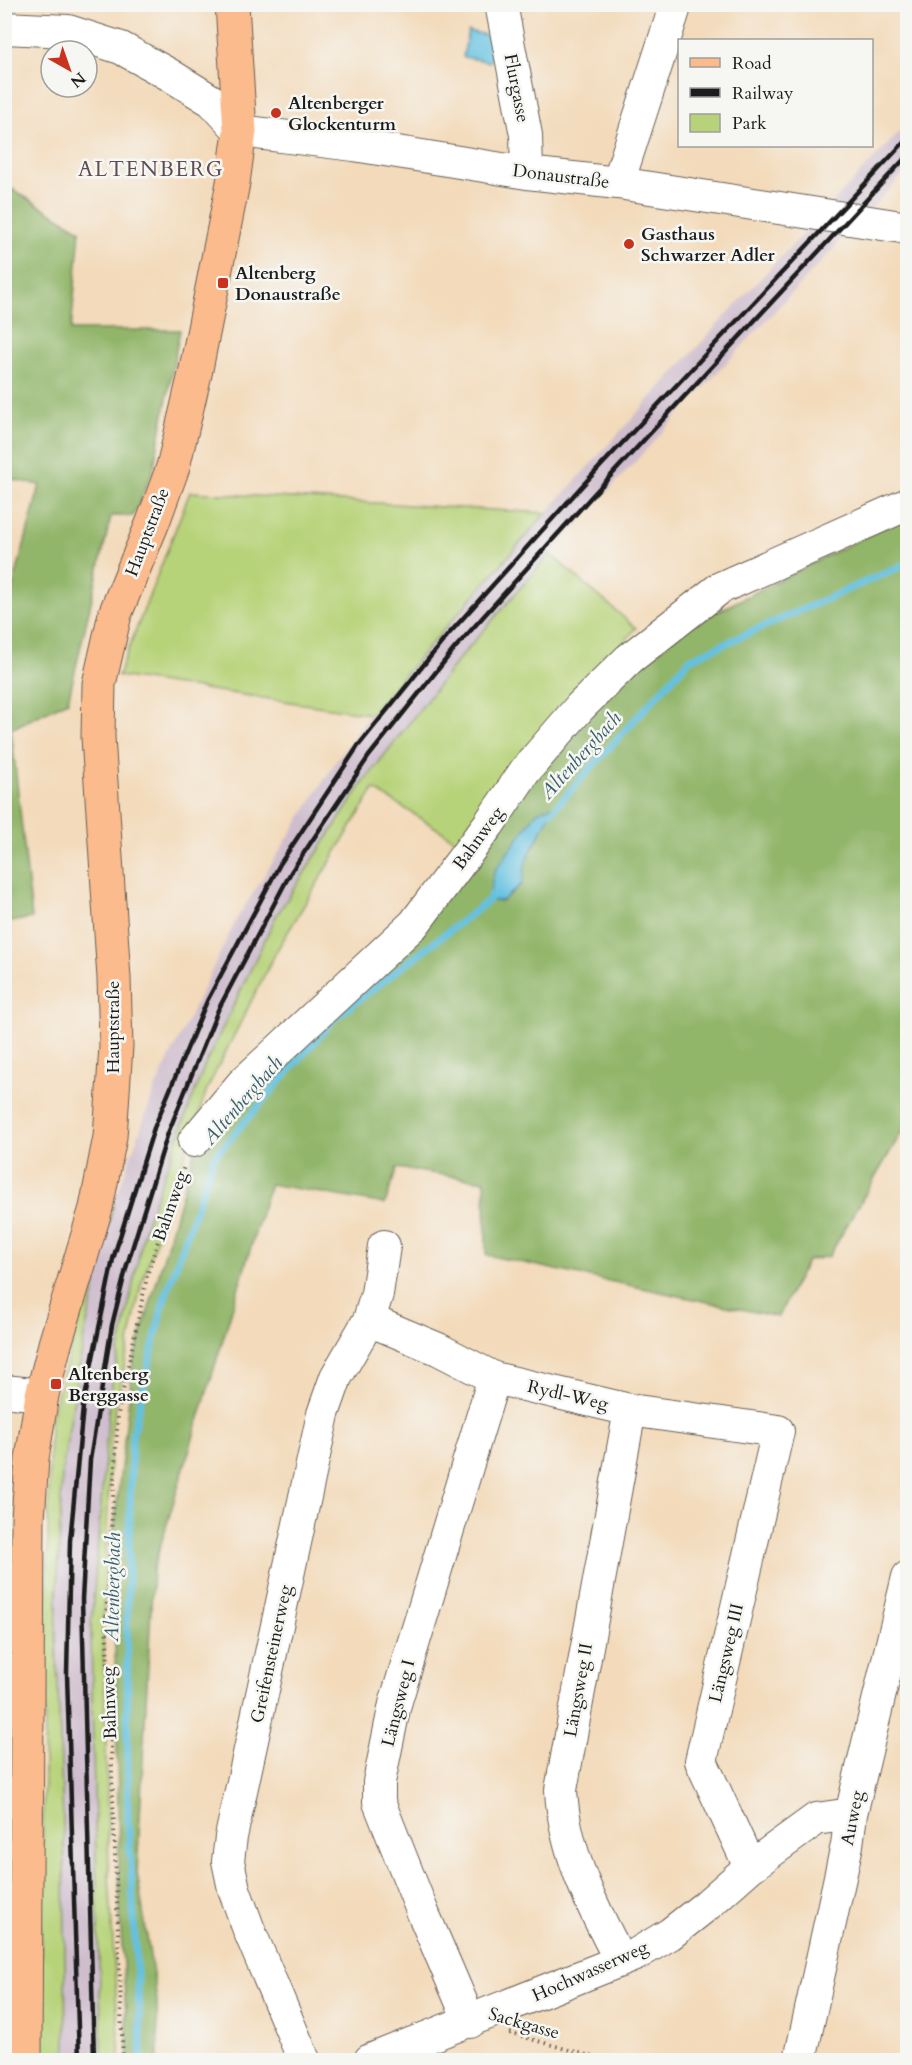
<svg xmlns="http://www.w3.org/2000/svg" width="912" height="2065" viewBox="0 0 912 2065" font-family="Cardo,serif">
<rect width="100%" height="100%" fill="#f6f6f2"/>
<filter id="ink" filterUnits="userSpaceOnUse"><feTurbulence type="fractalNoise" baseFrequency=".0167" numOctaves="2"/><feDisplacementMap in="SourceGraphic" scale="12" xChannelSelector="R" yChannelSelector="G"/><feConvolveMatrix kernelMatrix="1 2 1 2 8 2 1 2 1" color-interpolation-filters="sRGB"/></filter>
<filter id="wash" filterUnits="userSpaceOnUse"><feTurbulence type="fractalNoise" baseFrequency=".008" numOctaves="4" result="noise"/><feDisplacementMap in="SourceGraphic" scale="24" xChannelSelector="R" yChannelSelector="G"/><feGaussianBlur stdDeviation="1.35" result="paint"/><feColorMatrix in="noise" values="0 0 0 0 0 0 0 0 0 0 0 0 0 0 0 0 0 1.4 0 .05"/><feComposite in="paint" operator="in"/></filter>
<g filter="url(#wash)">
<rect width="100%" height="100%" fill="#f3daba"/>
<path fill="#cfbdce" d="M907 124V170L714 376 550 554 457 661 363 783 276 916 204 1067 145 1226 110 1394 91 1627 93 1754 102 2060H66L64 1847 56 1634 62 1472 84 1337 114 1203 156 1086 236 920 335 763 370 714 546 513 729 312Z"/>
<path fill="#b7d379" stroke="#6a784a" stroke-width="1.5" d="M190 492 546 513 370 714 118 676Z
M550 554 636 628 523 761 465 846 374 789 277 950 207 1089 141 1285 111 1430 103 1625 109 1876 120 2060H102L93 1754 91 1626 110 1394 145 1226 204 1067 276 916 363 783 457 661Z
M114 1203 84 1337 62 1472 56 1634 64 1847 66 2060H39L50 1419Z"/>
<path fill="#91b569" stroke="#566842" stroke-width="1.5" d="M5 185 80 230 71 330H180L153 471 133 516H111L68 701 11 729 32 918 5 923V616L40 485 5 478Z
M907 515V1123L829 1256 807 1261 778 1317 486 1255 485 1181 397 1168 385 1204 270 1184 153 1570 137 1873 157 2000 158 2060H129L120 1917 113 1538 133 1363 195 1149 589 709 685 628Z"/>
<path fill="#63c1e1" stroke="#406e7e" stroke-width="1.5" d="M468 31 496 37 490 62 463 57Z
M555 805 526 861 522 884 502 901H488L494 872 537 812Z"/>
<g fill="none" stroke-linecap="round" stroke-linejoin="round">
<path stroke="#63c1e1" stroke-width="7" d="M551 812 690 659 908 563
M142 2060 128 1819 127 1619 132 1436 164 1300 214 1157 335 1018 488 901 492 894"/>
</g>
</g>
<g filter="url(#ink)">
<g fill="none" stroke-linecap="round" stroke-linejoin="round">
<defs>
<path id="minor" d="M501 4 526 135 527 173
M4 28 68 31 121 48 170 75 212 101 240 131 354 145 527 173 618 183 908 228
M618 183 676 4
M194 1141 242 1084 414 924 489 824 525 771 580 707 629 659 720 588 908 504
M369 1320 438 1349 494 1378 630 1410 778 1431 701 1761 750 1867
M4 1391 42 1395
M621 1961C593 1909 564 1850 561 1790L630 1410
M470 2022 423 1913 379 1802V1782L395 1704 494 1378
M304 2060 249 1930 234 1889 228 1861 231 1837 323 1414 336 1377 369 1320 377 1294 384 1246
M370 2060 635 1955 670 1934 707 1905 750 1867 816 1819 851 1814
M800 2060 847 1845 851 1814 908 1577"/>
<path id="major" d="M25 2060 28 1519 32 1459 42 1395 55 1344 96 1208 110 1137 116 1046 114 978 98 737 99 684 115 614 153 522 173 467 195 374 233 183 240 131 232 4"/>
</defs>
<use href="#minor" stroke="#675e53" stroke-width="34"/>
<use href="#major" stroke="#675e53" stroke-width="35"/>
<path stroke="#675e53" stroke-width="4" stroke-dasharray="1.5 4.5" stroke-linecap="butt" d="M510 2033 604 2060
M123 2060 106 1618 118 1414 148 1272 169 1207 185 1164"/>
<use href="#minor" stroke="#fff" stroke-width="32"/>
<use href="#major" stroke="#fbbb8d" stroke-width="33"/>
<path stroke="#1c1c1c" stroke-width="4.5" d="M79 2060 67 1674 70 1541 83 1407 113 1259 154 1128 207 1001 280 864 358 746 447 636 582 486 908 138
M94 2060 82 1599 90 1460 112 1325 127 1265 168 1133 218 1010 291 872 369 756 455 648 592 496 908 155"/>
</g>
</g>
<g fill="#c8321e" stroke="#f6f6f2" stroke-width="2">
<circle cx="276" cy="113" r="6"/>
<circle cx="629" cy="244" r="6"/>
<rect x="217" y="277" width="12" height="12" rx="3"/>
<rect x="50" y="1378" width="12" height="12" rx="3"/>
</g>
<g text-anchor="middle" stroke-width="5" stroke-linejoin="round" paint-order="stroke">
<g font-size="18" fill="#1c1c1c" stroke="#f6f6f2">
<text transform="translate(517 88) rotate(79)" y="6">Flurgasse</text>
<text transform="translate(561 176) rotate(7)" y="6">Donaustraße</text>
<text transform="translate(147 532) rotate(-69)" y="6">Hauptstraße</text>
<text transform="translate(478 838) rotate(-54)" y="6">Bahnweg</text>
<text transform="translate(113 1027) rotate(-90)" y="6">Hauptstraße</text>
<text transform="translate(170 1206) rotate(-71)" y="6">Bahnweg</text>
<text transform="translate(568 1395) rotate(13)" y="6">Rydl-Weg</text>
<text transform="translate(726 1653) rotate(-77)" y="6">Längsweg III</text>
<text transform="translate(271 1654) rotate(-78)" y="6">Greifensteinerweg</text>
<text transform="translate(578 1690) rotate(-80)" y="6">Längsweg II</text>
<text transform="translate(109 1703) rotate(-92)" y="6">Bahnweg</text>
<text transform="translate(398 1703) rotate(-76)" y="6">Längsweg I</text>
<text transform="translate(852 1818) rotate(-79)" y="6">Auweg</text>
<text transform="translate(590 1971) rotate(-24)" y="6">Hochwasserweg</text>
<text transform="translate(524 2023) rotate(16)" y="6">Sackgasse</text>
</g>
<g font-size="18" font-weight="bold" fill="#1c1c1c" stroke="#f6f6f2" text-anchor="start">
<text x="288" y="109">Altenberger<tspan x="288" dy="21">Glockenturm</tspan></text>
<text x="641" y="240">Gasthaus<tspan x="641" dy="21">Schwarzer Adler</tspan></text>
<text x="235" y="279">Altenberg<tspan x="235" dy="21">Donaustraße</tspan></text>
<text x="68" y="1380">Altenberg<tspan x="68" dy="21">Berggasse</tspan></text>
</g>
<g font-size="20" font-style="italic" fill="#385e6b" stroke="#f6f6f2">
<text transform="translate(580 755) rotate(-48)" y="7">Altenbergbach</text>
<text transform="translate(242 1100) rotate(-49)" y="7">Altenbergbach</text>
<text transform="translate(112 1587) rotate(-89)" y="7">Altenbergbach</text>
</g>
<g font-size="21" letter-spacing="1.5" fill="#604c53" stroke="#f6f6f2">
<text x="151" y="176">ALTENBERG</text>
</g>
</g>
<rect width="912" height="2065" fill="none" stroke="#f6f6f2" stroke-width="24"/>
<rect x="678" y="39" width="195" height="108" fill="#f6f6f2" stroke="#9f9f9c" stroke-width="1.5"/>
<rect x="690" y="58" width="30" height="9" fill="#fbbb8d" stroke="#9f9f9c" stroke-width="1.5"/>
<text x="732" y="69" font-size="18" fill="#1c1c1c">Road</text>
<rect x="690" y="88" width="30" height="9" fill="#1c1c1c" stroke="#9f9f9c" stroke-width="1.5"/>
<text x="732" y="99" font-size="18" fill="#1c1c1c">Railway</text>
<rect x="690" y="114" width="30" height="18" fill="#b7d379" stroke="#9f9f9c" stroke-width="1.5"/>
<text x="732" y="129" font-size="18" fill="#1c1c1c">Park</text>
<g transform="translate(69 69) rotate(140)"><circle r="28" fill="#f6f6f2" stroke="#9f9f9c" stroke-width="1.5"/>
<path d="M0-4.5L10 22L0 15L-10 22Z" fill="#c8321e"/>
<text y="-9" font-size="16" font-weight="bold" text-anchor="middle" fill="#1c1c1c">N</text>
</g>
</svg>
